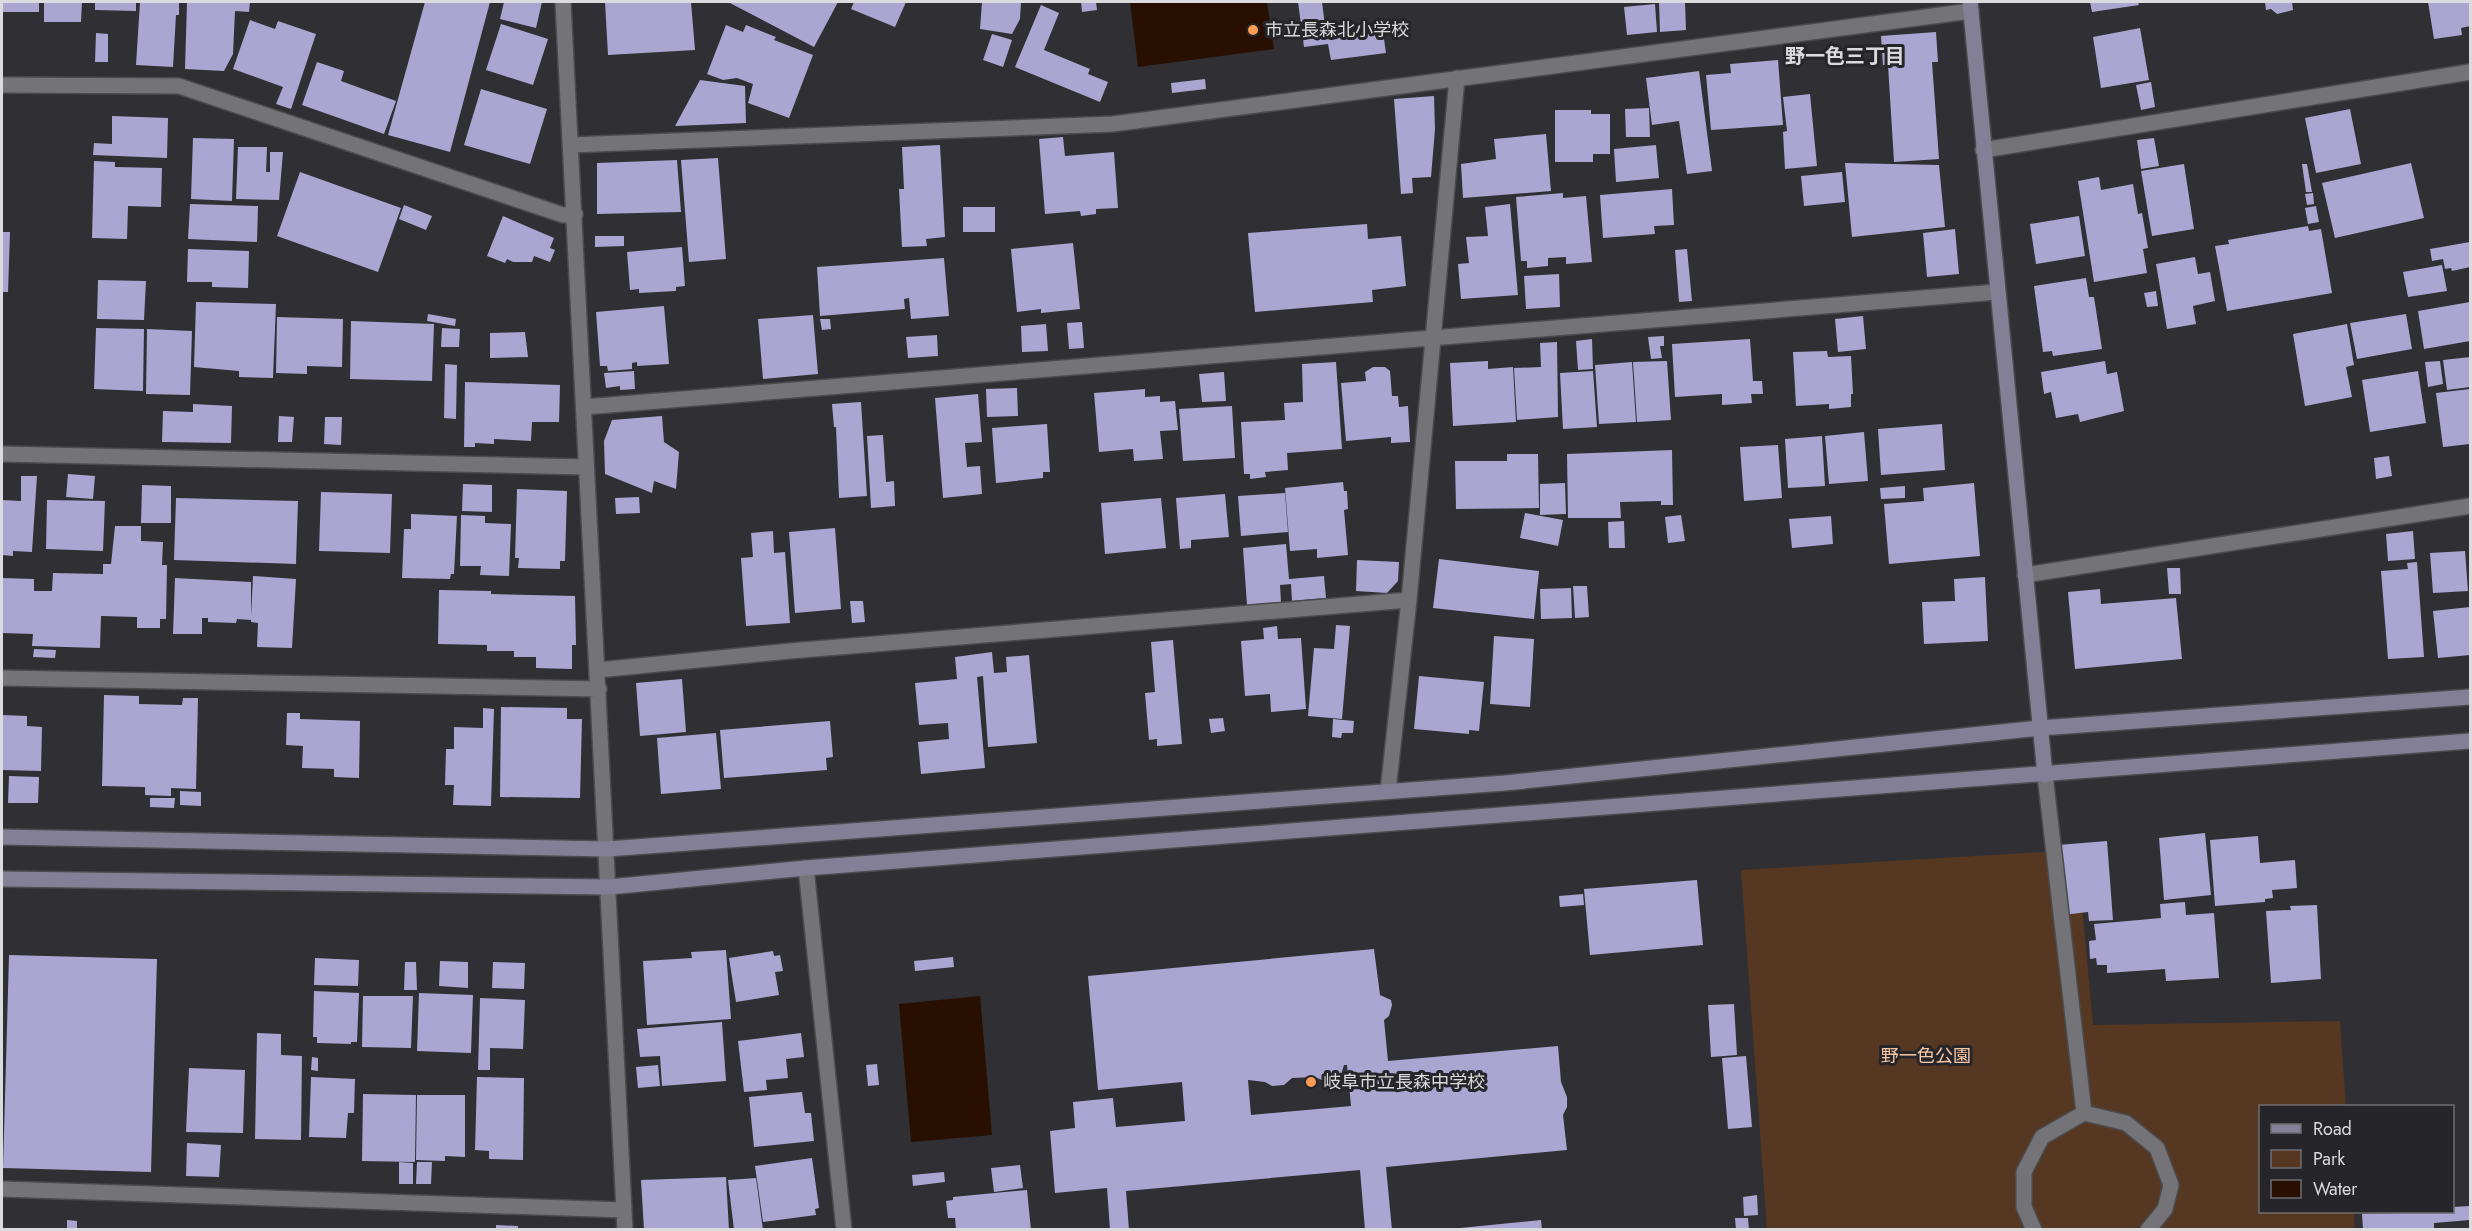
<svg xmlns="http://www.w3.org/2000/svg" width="2472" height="1231" viewBox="0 0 2472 1231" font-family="Jost,'Noto Sans JP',sans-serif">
<rect width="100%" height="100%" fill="#302f33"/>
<path fill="#563721" d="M2077 850 2093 1025 2340 1021 2346 1106H2260V1212H2354L2355 1229H1767L1741 870Z"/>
<path fill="#280f00" d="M1130 2H1267L1274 49 1138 67Z
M980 996 992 1135 911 1142 899 1004Z"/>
<path fill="#aba5d2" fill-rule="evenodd" d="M2 2H39V12H2Z
M44 2H82L81 22H44Z
M95 2H136V11L95 10Z
M140 2H179V15H176L173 67 136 65Z
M187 2H250L249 12 235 11 233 54 224 71 185 69Z
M425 2H490L450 152 388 135Z
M504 2H542L536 28 500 19Z
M605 2H691L695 50 608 55Z
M728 2H838L814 47Z
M854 2H906L895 27 851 9Z
M982 2H1021L1020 19 1012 34 980 29Z
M1081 2H1096L1097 10 1082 12Z
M1298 2H1322L1326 33 1382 25 1386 53 1331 60 1328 44 1304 47Z
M1659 2H1685L1686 30 1660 32Z
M2090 2H2138L2139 5 2092 12Z
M2265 2H2292L2293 10 2277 14 2271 9 2266 10Z
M2428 2H2470V26L2461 28 2462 35 2434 39Z
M1655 4 1657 32 1627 35 1624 7Z
M1041 5 1059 13 1044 50 1090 69 1088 74 1108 82 1100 102 1015 67Z
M250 20 275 29 278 21 316 34 291 109 276 104 283 87 233 69Z
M501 24 548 39 533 85 486 70Z
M726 25 743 32 746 25 776 37 774 40 813 55 789 118 748 103 753 84 737 78 723 80 707 74Z
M2140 28 2149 80 2101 88 2093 37Z
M1936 32 1938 62H1932L1939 159 1894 162 1888 65H1883L1881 36Z
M96 33 108 34V62H95Z
M992 34 1012 40 1003 67 983 60Z
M1778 60 1783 125 1711 130 1706 75 1731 73 1730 64Z
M317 62 344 71 341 81 396 101 384 134 302 105Z
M1699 71 1712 171 1687 174 1679 121 1652 125 1646 78Z
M1205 79 1206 89 1172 93 1171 83Z
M700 80 745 86 746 123 675 126Z
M2151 82 2155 107 2141 110 2136 85Z
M481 89 547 109 530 164 464 145Z
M1810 94 1817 166 1785 169 1783 132 1787 131 1783 97Z
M1434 96 1435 129 1431 177 1412 178 1413 193 1401 194 1394 99Z
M1649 108 1650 137H1626L1625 109Z
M2350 109 2361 164 2316 173 2305 118Z
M1555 110H1591V114H1610V154H1593V162H1555Z
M112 116 168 118 167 158 93 155 94 143 112 144Z
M1546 134 1551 191 1463 198 1461 164 1496 159 1494 139Z
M1063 137 1065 156 1114 152 1118 208 1096 209V214L1081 216 1080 211 1045 214 1039 139Z
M193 138 234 139 232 201 191 199Z
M2154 138 2159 166 2141 169 2137 140Z
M940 145 945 237 926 239 927 246 902 247 899 189H904L902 147Z
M1656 145 1659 178 1616 182 1614 149Z
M238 147H267L266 172H270V152H283L279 200 236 199Z
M718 158 726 259 689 262 681 160Z
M677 160 681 212 597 214V163Z
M94 161 115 162V167L162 168 161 207 128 206 127 239 92 238Z
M1845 163 1939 165 1945 227 1852 237Z
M2411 163 2424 218 2335 238 2322 183Z
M2184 164 2194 229 2152 236 2141 171Z
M2302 164H2307L2312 192H2306Z
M300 172 401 208 378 272 277 236Z
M1842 172 1845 202 1804 206 1801 176Z
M2099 177 2101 190 2133 184 2138 214 2142 213 2148 248 2143 249 2147 273 2094 282 2078 181Z
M1672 189 1674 225 1654 226 1655 234 1603 238 1600 195Z
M1563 193V198L1586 196 1592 262 1566 264V257L1548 258V266L1527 268V261H1521L1516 197Z
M2313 193 2314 204 2307 205 2305 194Z
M190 204 258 206 257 242 188 239Z
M1510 204 1518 295 1461 299 1458 264 1469 263 1466 237 1488 236 1485 207Z
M404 205 432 216 426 230 399 219Z
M2316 206 2319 222 2308 224 2305 208Z
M963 207H995V232H963Z
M503 216 554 238 550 248 555 250 550 262 534 256 532 262H513L507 259 505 263 487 256Z
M2079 216 2085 256 2036 264 2030 224Z
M1367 224 1368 239 1401 236 1406 286 1372 290 1373 302 1255 312 1248 233Z
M2308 226 2309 231 2321 229 2332 293 2227 311 2215 246 2229 244 2228 240Z
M1955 229 1959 274 1927 277 1923 233Z
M2 232H10L8 292H2Z
M595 236H624V246L595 247Z
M2470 242V267L2452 271 2451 268 2445 269 2443 259 2432 261 2430 249Z
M1073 243 1080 309 1041 313V309L1017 312 1011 249Z
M682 247 685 286 676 287V291L639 293V289L630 290 627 252Z
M188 249 249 251 248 288 212 287V282H187Z
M1687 249 1692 301 1679 302 1675 250Z
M2195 257 2198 274 2210 272 2215 301 2193 306 2196 324 2167 329 2156 264Z
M944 258 949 316 911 319 909 298 904 299 905 309 820 316 817 267Z
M2442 265 2447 291 2408 297 2403 272Z
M1559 274 1560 307 1526 309 1524 276Z
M2086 278 2089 297H2094L2102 349 2053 356 2052 351 2043 352 2034 286Z
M98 280 146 281 144 320 97 319Z
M2156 291 2158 306 2147 307 2144 293Z
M196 302 276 304 273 378 239 377V371L194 367Z
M2470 302V341L2424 349 2418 311Z
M664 306 669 364 637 366V362L632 363V369L608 371 607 366H600L596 312Z
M428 314 456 319 455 326 427 321Z
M2406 314 2412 349 2357 359 2350 323Z
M813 315 818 374 763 379 758 319Z
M1863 316 1866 349 1838 352 1835 319Z
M277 317 343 319 342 367 307 366V374L276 373Z
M820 319H830L831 329 822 330Z
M351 321 434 324 432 381 350 379Z
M1082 322 1084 348 1069 349 1067 323Z
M1046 324 1048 351 1022 352 1021 326Z
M2347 324 2354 365 2346 367 2352 397 2305 406 2293 334Z
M96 328 144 329 143 391 94 389Z
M442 328 460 329 459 347H441Z
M147 329 192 331 190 395 146 394Z
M525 332 528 357 490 358V333Z
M937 335 938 356 908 358 906 337Z
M1664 336V346H1660L1662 358 1651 359 1648 337Z
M1592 339 1593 369 1578 370 1576 341Z
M1750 339 1753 381H1762L1763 394H1751L1752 403 1722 405V394L1675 397 1672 344Z
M1557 342 1558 417 1517 420 1514 368 1541 367 1540 343Z
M1827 351 1828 357 1851 356 1853 394H1851V407L1829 409V404L1796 406 1793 352Z
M2470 357V387L2447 390 2443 360Z
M1488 361V369L1513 367 1516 422 1453 426 1450 363Z
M1667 361 1671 420 1637 422 1633 362Z
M2105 361 2107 374 2117 372 2124 411 2080 422 2078 414 2056 418 2051 392 2044 394 2041 372Z
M2440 361 2443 384 2428 387 2425 362Z
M1336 362 1342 449 1287 453 1288 470 1265 472 1266 477 1250 479V474H1244L1241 422 1285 420 1284 403 1303 402 1302 364Z
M1632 362 1636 422 1599 424 1595 365Z
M445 364 457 365 456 419 444 418Z
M1373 367H1385L1390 371 1392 396H1398L1399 407 1408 406 1410 442 1391 443V437L1346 441 1341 383 1366 381 1365 372Z
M634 371 635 389 620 390V386L606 388 604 373Z
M1593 371 1597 427 1563 429 1560 373Z
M2418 371 2426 423 2370 432 2362 380Z
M1224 372 1226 401 1202 402 1199 374Z
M465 382 560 385 559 422H532L531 441 494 439V444L475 443V447H464Z
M1017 388 1018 416 987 417 986 389Z
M1145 389V397L1160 396V402L1175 401 1178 430 1160 431 1163 459 1134 461 1133 449 1099 452 1094 393Z
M2470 389V444L2443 447 2436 393Z
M978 394 982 442 965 443 967 467 980 466 982 494 943 498 935 398Z
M861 402 867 496 839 498 836 427H834L832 404Z
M193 404 232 406 231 443 162 442 163 411 193 412Z
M1232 406 1235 458 1183 461 1179 409Z
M279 416 294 417 292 442H278Z
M662 416 664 442 679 452 676 489 654 481 652 493 605 474 604 441 612 420Z
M325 417H342L341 445 324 444Z
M1047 424 1050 472H1043V478L996 483 992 428Z
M1942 424 1945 470 1881 475 1878 429Z
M1864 432 1868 481 1829 484 1825 436Z
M883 435 886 482 894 481 895 506 871 508 867 436Z
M1822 436 1825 486 1788 488 1785 439Z
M1778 445 1782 498 1744 501 1740 447Z
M1672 450 1673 505H1661V501L1620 502 1621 518H1568L1567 454Z
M1507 454H1538L1539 508 1456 509 1455 461H1507Z
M2389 456 2392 476 2376 479 2374 458Z
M68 474 95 476 93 499 66 497Z
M21 476H37L32 552 13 551V556L2 555V500L21 501Z
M1343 482 1344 491H1347L1348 509 1344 510 1348 555 1317 558V549L1290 551 1285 488Z
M1565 483 1566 514 1540 515V484Z
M1974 483 1980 556 1889 564 1884 504 1924 501 1923 488Z
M463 484 492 485V512L462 511Z
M142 485 171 486V523H141Z
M1905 486V498L1881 499 1880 488Z
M517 489 567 491 565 561H560V569L518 568 519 558H515Z
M321 492 392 494 390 553 319 551Z
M1285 493 1288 532 1241 536 1238 496Z
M1225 494 1229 537 1191 540V548L1180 549 1176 498Z
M639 497 640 513 616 514 615 498Z
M176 498 298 501 296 564 174 560Z
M1161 498 1166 548 1105 554 1101 503Z
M47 500 105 501 103 551 46 549Z
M1525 513 1563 520 1558 546 1520 538Z
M411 514 457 516 454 574H451L450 579 402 578 404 529H411Z
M461 515 485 516V523L511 524 509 576 480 575 481 566H460Z
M1681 515 1685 541 1668 543 1665 517Z
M1831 516 1833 544 1792 548 1789 519Z
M1624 521 1625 548H1609L1608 522Z
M115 526H141V541L163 542 162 565H167L166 619H160V628H137V617L101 616 100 648 32 646 33 634 2 633V578L34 579V591H52L53 573 103 574V564H111Z
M835 528 841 609 795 613 789 532Z
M773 531 774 553 785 552 790 623 746 626 741 558 753 557 751 533Z
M2413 531 2415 559 2388 561 2386 534Z
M1286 544 1289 579 1324 576 1326 598 1292 601 1291 584 1280 585 1281 602 1247 605 1243 548Z
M2465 551 2468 591 2433 593 2430 553Z
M1439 559 1539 571 1534 619 1433 608Z
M1357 560 1399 562 1398 581 1387 593 1356 591Z
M2417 562 2424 657 2388 659 2381 571 2408 569 2407 563Z
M2167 568H2180L2181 594H2169Z
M253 576 296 579 292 648 257 647 258 623 251 622V620L237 619 236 623 208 622V618H202V634H173L175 578 251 582V617Z
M1985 577 1988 641 1924 644 1922 602 1955 601 1954 579Z
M1573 586H1587L1589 617 1575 618Z
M1571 588 1572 618 1541 619 1540 589Z
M2100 589 2101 604 2176 598 2182 659 2075 669 2068 592Z
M439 590 491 591V594L575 596 576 645H572V669L536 668V657H514V651H487V645L438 644Z
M850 601H863L865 622 852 623Z
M2470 607V655L2438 658 2433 611Z
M1336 625 1350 626 1342 719 1308 716 1314 648 1334 649Z
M1277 626 1278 639 1301 638 1306 709 1271 712 1270 694 1245 696 1241 641 1264 639 1263 628Z
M1494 636 1534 639 1530 707 1490 704Z
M1173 640 1182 744 1157 746V739L1149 740 1145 693 1155 692 1151 642Z
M34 649 56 650 55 658 33 657Z
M992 652 994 673 1007 672 1006 657 1029 655 1037 743 988 747 983 676 977 677 985 768 921 774 918 742 949 739 948 723 919 725 915 683 957 679 955 657Z
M1419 676 1484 682 1479 731 1469 730V734L1414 729Z
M682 679 686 732 640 736 636 683Z
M104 695 139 696V704L182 705 183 698H198L196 789 171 788V796L145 795V787L102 786Z
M501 707 567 708V719H582L580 798 500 797Z
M483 708 494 709 491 806 453 805 454 785H445L446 749H454V727L483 728Z
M287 713H300V719L360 721 359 778 334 777V769L302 768 303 746 286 745Z
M2 715 27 716V726L42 727 41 771 2 770Z
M1223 718 1225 731 1211 733 1209 719Z
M1333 719 1354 721 1353 733H1342L1341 738 1332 737Z
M830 721 833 757 826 758 827 770 724 778 720 730Z
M716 733 721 789 661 794 657 738Z
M9 776 39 777 38 803H8Z
M180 791 201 792V806L180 805Z
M150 798H175L174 808 150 807Z
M2205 833 2211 895 2164 900 2159 838Z
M2258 836 2260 863 2295 860 2297 888 2272 890 2273 898 2265 899V902L2215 906 2210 840Z
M2107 841 2113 920 2089 921 2088 912 2063 915 2058 845Z
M1697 880 1703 945 1590 955 1584 889Z
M1583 894 1584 905 1560 907 1559 896Z
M2185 902 2186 915 2214 913 2219 978 2166 981 2165 969 2107 973V965H2097L2096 958 2090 959 2089 941 2096 940 2094 924 2161 918 2160 904Z
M2317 905 2321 979 2271 983 2266 911 2291 910 2290 906Z
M1374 949 1380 995 1391 1000 1392 1005 1389 1016 1384 1020 1388 1061 1558 1046 1561 1082 1567 1097V1107L1563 1115 1567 1150 1386 1167 1392 1230H1365L1360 1170 1126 1191 1129 1230H1110L1107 1188 1055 1193 1050 1131 1075 1128 1073 1102 1113 1098 1116 1127 1185 1121 1182 1082 1098 1090 1088 976ZM1344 1065H1347L1351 1106 1251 1115 1248 1080 1265 1082 1272 1086 1284 1085 1292 1078 1315 1077 1324 1081H1331L1336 1080 1341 1075Z
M726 950 731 1019 647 1025 643 961 692 958 691 952Z
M773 951 774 956 780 955 783 971 775 972 779 995 736 1002 729 958Z
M9 955 157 959 151 1172 3 1168Z
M953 957 954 967 915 971 914 961Z
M315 958 359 960 358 986 314 985Z
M440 961 468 962V988L439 986Z
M405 962H416L417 990H404Z
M493 962 525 963 524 989 492 988Z
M314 991 359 993 357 1042H351V1044L317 1043V1037H313Z
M419 993 473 995 471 1053 417 1051Z
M363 996H413L411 1048 362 1047Z
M480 998 525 1000 523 1049 490 1048V1070H478Z
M1734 1004 1737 1055 1711 1057 1708 1005Z
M722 1022 726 1081 662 1086 660 1056 640 1057 637 1029Z
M257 1033 281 1034V1055L302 1056 301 1140 255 1139Z
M801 1033 804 1057 786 1059 788 1078 766 1080 767 1090 744 1092 738 1041Z
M1746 1056 1752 1127 1728 1129 1722 1058Z
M312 1057 318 1058V1071L311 1070Z
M877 1064 879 1085 868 1086 866 1065Z
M658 1065 660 1086 638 1088 636 1067Z
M189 1068 245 1070 243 1133 186 1132Z
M311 1077 355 1079 354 1113H348L346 1138 309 1137Z
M477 1077 524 1078 523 1160 489 1159V1151L475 1150Z
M802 1092 805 1113H811L814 1141 754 1147 749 1097Z
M363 1094 416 1095 415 1162 362 1161Z
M417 1095H465V1157L445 1156V1161L416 1160Z
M187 1143 221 1145 219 1177 186 1176Z
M812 1158 819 1208 815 1209 816 1215 763 1222 755 1166Z
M399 1162 413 1163V1184H399Z
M417 1162H432L431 1184H416Z
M1020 1165 1023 1188 994 1192 991 1168Z
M944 1172 945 1182 913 1186 912 1175Z
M726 1177 729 1230H644L641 1180Z
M756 1178 763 1230H734L728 1180Z
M1027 1190 1031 1230H956L955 1218H948L946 1201 953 1200V1197Z
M1757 1195 1758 1215 1744 1216 1743 1197Z
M2470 1206V1220L2434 1223V1230H2363L2362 1214 2452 1212V1207Z
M1735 1218H1748L1749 1230H1736Z
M67 1220 77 1221V1230H67Z
M1541 1220 1542 1230H1460V1228Z
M496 1225 518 1226V1230H496Z"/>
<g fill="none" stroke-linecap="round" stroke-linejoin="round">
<defs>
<path id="lane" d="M2045 775 2084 1113
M2034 1230 2024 1207V1172L2042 1137 2084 1113 2126 1123 2157 1148 2171 1185 2165 1209 2148 1230"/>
<path id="street" d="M563 2 625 1230
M2 85 179 86 563 215 575 214
M570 145 1113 124 1971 11
M1983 150 2470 72
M584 407 1997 292
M2 454 585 467
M2025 575 2470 506
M598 670 790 651 1409 600
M2 678 599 689
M1388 791 1409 600 1457 78
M806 868 844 1230
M2 1189 624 1210"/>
<path id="secondary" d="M1970 2 2045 775
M2 837 607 849 1505 783 2040 728 2470 697
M2 879 609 887 806 868 2470 741"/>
</defs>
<use href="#lane" stroke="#4b4a4d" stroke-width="18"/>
<use href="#street" stroke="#4b4a4d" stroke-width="18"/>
<use href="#secondary" stroke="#4b4a4d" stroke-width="18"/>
<use href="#lane" stroke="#737378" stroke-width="15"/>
<use href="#street" stroke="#737378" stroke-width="15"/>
<use href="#secondary" stroke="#827f96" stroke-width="15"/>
</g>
<g fill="#fd9d55" stroke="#262529" stroke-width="2">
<circle cx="1253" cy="30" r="6"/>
<circle cx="1311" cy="1082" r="6"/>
</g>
<g text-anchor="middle" stroke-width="6" stroke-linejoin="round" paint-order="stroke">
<g font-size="18" fill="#dbdbdd" stroke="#262529" text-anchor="start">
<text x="1265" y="36">市立長森北小学校</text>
<text x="1323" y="1088">岐阜市立長森中学校</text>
</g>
<g font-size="18" fill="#fcc8a5" stroke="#262529">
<text x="1926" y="1062">野一色公園</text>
</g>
<g font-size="20" font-weight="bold" fill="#dbdbdd" stroke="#262529">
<text x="1845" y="63">野一色三丁目</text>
</g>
</g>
<rect width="2472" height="1231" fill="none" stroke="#dbdbdd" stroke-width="6"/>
<rect x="2259" y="1105" width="195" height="108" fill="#262529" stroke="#6e6e71" stroke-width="1.5"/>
<rect x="2271" y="1124" width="30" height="9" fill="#827f96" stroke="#6e6e71" stroke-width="1.5"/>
<text x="2313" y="1135" font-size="18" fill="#dbdbdd">Road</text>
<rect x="2271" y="1150" width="30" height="18" fill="#563721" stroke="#6e6e71" stroke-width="1.5"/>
<text x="2313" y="1165" font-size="18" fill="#dbdbdd">Park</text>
<rect x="2271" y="1180" width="30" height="18" fill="#280f00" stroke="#6e6e71" stroke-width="1.5"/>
<text x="2313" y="1195" font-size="18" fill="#dbdbdd">Water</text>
</svg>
